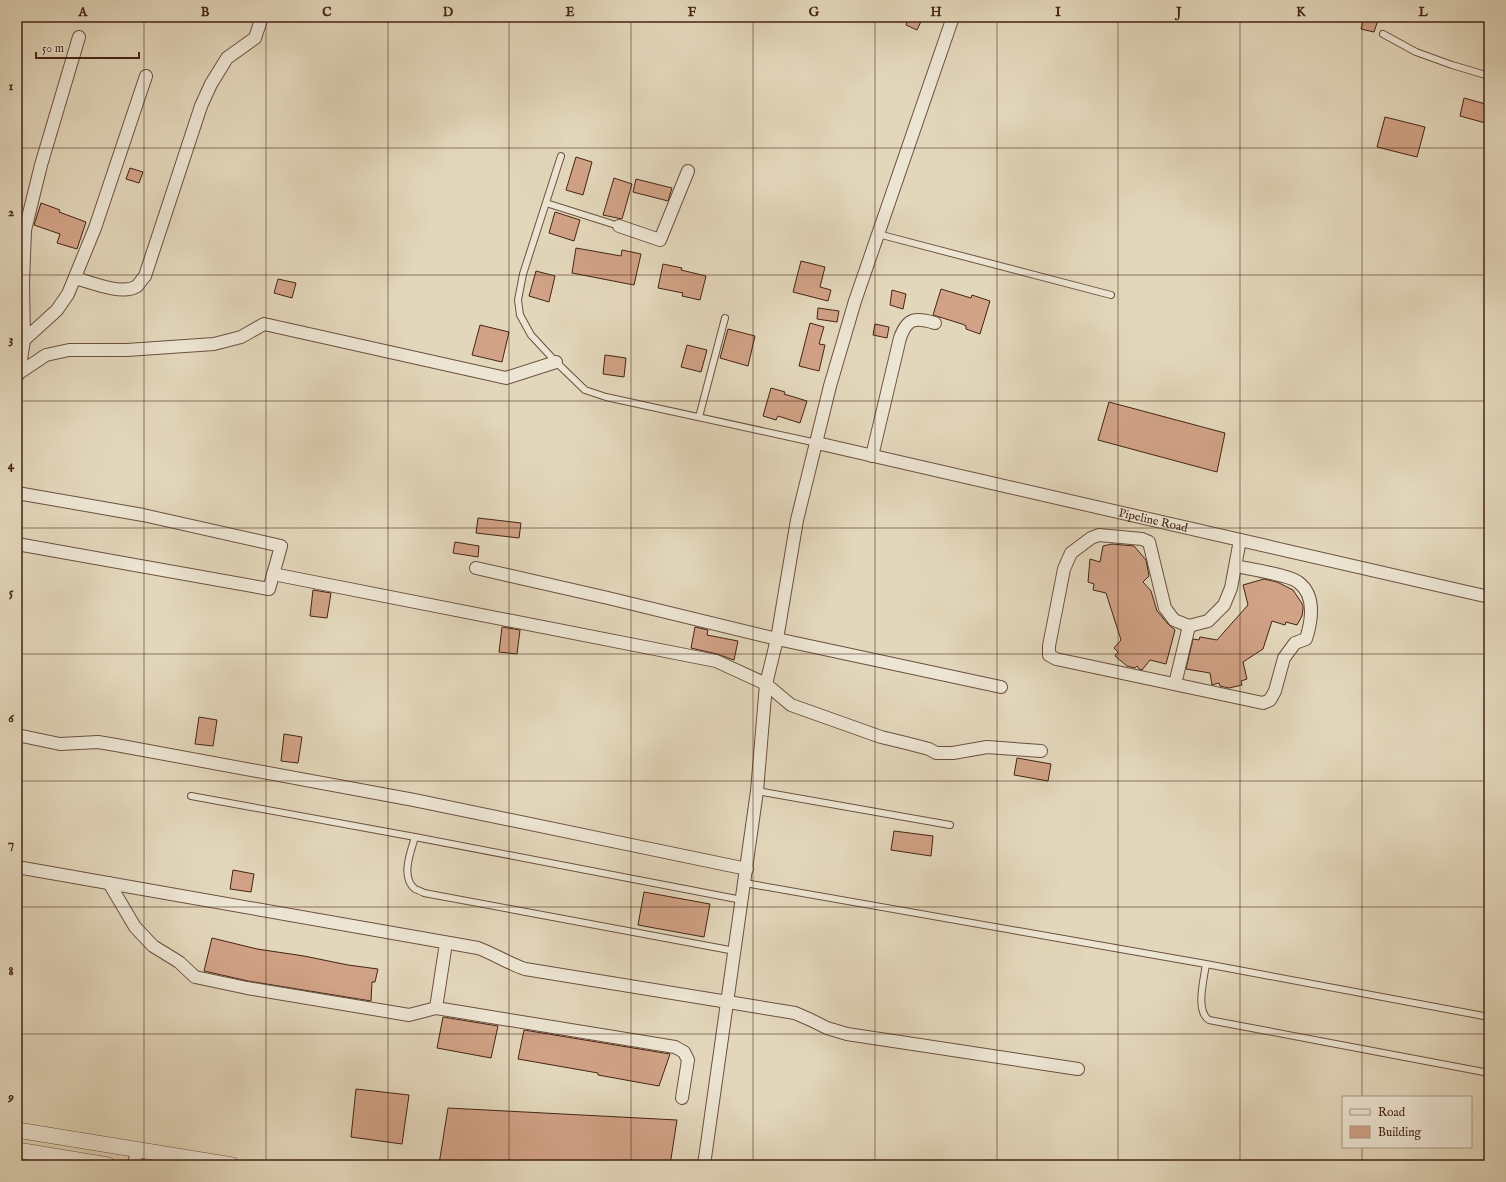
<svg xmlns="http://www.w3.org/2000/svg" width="1506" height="1182" viewBox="0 0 1506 1182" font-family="'IM FELL English',serif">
<rect width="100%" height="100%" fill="#e3d7bb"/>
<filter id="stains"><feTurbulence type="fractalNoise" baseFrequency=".005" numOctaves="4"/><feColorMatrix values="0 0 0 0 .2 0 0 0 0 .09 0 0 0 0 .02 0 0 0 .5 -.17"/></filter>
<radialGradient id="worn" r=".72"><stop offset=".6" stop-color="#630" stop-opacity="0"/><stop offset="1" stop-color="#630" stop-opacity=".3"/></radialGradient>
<path fill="#d1a286" stroke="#442414" d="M909 17H923L917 30 906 25Z
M1364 17H1379L1374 32 1361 29Z
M1464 98 1489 105V124L1460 116Z
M1385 117 1425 127 1417 157 1377 147Z
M576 157 592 162 583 195 566 190Z
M130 168 143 172 139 183 126 179Z
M614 178 632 184 622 219 603 215Z
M636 179 672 188 668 201 633 192Z
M41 203 60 210 59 212 86 222 77 249 57 243 60 234 34 225Z
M555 212 580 220 574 241 549 233Z
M576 248 621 256 622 250 641 254 634 285 572 273Z
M801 261 825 267 820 287 831 290 828 301 793 292Z
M663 264 682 268 681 270 706 276 700 300 682 296 683 293 658 288Z
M536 271 555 276 549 302 529 296Z
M278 279 296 283 292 298 274 293Z
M941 289 971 298 972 295 990 301 980 334 966 329V326L962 324 933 315Z
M892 290 906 294 903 309 890 305Z
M818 308 839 311 837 322 817 319Z
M810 323 824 327 819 344 825 345 819 371 799 366Z
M875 324 889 327 887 338 873 335Z
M480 325 509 332 502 362 472 355Z
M728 329 755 336 748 366 720 358Z
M687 345 707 350 701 372 681 367Z
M605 355 626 358 624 377 603 374Z
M771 388 785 392 784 394 807 401 800 423 778 416 776 420 763 416Z
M1109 402 1225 433 1217 472 1098 440Z
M478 518 521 523 519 538 476 533Z
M455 542 479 546 478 557 453 553Z
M1112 544 1134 546 1146 560 1149 576 1143 582 1151 591 1157 611 1168 624 1175 630 1166 664 1150 660 1142 670 1139 669 1137 666 1135 668 1127 666 1115 656 1118 652 1114 648 1121 640 1106 593 1093 590 1094 584 1088 582 1090 559 1100 562 1103 546Z
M1264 579 1277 582 1293 590 1303 605V609L1302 616 1297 625 1286 622 1285 625 1272 621 1263 649 1243 662 1247 679 1241 681 1242 685 1229 688 1220 686 1219 683 1212 685 1210 673 1186 669 1193 639 1199 640 1200 637 1217 640 1248 605 1243 585Z
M313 590 331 593 327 618 310 616Z
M502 627 520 630 517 654 499 652Z
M695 627 708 630 707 635 738 641 734 660 717 654 691 648Z
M199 717 217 720 213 746 195 744Z
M284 734 302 737 298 763 281 761Z
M1017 758 1051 764 1048 781 1014 775Z
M894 831 933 836 931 856 891 850Z
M233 870 254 874 251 892 230 889Z
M644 892 710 904 704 937 638 925Z
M212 938 257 949 304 956 348 965 378 969 375 982H372L371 1001 248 981 204 971Z
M443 1017 498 1026 491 1058 437 1048Z
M524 1030 670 1054 659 1086 598 1075V1073L518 1059Z
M356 1089 409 1095 402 1144 351 1137Z
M448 1108 677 1120 670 1165H445L439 1164Z"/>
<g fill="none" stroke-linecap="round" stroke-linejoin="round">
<defs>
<path id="service" d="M1383 34 1416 52 1452 65 1489 76
M561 156 523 274 518 300 520 315 531 335 556 362 585 390 606 397 817 443
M546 203 619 226
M878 234 1111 295
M699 417 725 318
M757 791 950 825
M191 796 415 837C411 851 400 877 415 889 417 890 421 891 424 893L735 951
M415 837 742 900
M745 883 1206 964 1489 1017
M1206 964C1204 979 1195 1011 1209 1020L1489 1073"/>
<g id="minor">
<path d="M619 226 660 240 688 171"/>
<path d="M75 278C90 282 123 296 137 286 140 283 142 279 145 276L201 106 211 84 227 58 255 38 262 17"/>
<path d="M24 340 57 310 68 294 95 228 146 76"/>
<path d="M19 373 46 355 69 350H127L214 344 241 337 264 324 506 378 556 362"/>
<path d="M17 376 19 373 24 340 23 282 25 230 41 165 79 37"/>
<path id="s1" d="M817 443 1489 597"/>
<path d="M872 456 900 338C907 318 915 317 935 323"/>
<path d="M17 493 143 515 281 546 269 589 17 544"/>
<path d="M1236 566C1249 569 1289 575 1298 582 1316 595 1312 620 1306 639L1295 643 1284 658 1275 691 1270 700 1263 703 1056 659 1049 655V646L1064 569 1071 553 1091 538 1099 535 1142 539 1149 542 1165 608 1174 620 1189 626 1208 621 1224 605 1231 588 1240 540"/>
<path d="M476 568 608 598 777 639 1001 687"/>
<path d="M273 574 716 661 766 684 791 705 881 737 906 743 929 749 936 753H953L987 747 1041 751"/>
<path d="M1175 684 1189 626"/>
<path d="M17 735 60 744 98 742 116 745 414 800 747 869"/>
<path d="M17 867 478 948C494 954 508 963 525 969L795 1013 811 1020 827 1028 847 1034 1078 1069"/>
<path d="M109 883 135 927 153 946 179 962 195 977 247 988 409 1015 436 1008 675 1047 684 1052 688 1060 682 1098"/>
<path d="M436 1008 446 943"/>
<path d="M134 1165 137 1150"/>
<path d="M704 1165 757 791 766 684 777 639 797 520 830 386 855 301 953 17"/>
</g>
<path id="tertiary" d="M17 1130 232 1165
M17 1150 108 1165"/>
</defs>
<use href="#service" stroke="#6c513e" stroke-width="8"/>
<use href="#minor" stroke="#6c513e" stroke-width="14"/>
<use href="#tertiary" stroke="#6c513e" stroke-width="16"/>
<use href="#service" stroke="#ede5d3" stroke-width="6"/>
<use href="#minor" stroke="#ede5d3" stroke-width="12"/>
<use href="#tertiary" stroke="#ede5d3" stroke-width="15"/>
</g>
<path fill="none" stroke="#442414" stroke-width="1" stroke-opacity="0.55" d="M144 17V1165M266 17V1165M388 17V1165M509 17V1165M631 17V1165M753 17V1165M875 17V1165M997 17V1165M1118 17V1165M1240 17V1165M1362 17V1097M17 148H1489M17 275H1489M17 401H1489M17 528H1489M17 654H1489M17 781H1489M17 907H1489M17 1034H1489M1362 1147V1165"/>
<g text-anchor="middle" stroke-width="4" stroke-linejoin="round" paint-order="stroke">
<g font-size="12" fill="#442414" stroke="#ede5d3">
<text dy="4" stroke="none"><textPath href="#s1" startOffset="345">Pipeline Road</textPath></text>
</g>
</g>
<rect width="1506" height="1182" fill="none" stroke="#e3d7bb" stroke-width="44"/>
<rect x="1342" y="1096" width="130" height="52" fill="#ede5d3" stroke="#a99887"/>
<rect x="1350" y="1109" width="20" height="6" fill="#ede5d3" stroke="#a99887"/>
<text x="1378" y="1116" font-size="12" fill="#442414">Road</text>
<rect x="1350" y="1126" width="20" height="12" fill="#d1a286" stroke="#a99887"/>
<text x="1378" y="1136" font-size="12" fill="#442414">Building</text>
<path d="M36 52v6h103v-6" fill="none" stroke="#442414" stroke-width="2"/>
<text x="42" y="52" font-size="12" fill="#442414" stroke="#ede5d3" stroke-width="3" paint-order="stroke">50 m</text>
<rect x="22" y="22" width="1462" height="1138" fill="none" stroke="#442414" stroke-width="1.5"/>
<g font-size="13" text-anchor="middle" font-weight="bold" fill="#442414">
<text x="83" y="16">A</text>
<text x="205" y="16">B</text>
<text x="327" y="16">C</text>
<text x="448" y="16">D</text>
<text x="570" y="16">E</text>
<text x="692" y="16">F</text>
<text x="814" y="16">G</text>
<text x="936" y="16">H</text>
<text x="1058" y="16">I</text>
<text x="1179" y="16">J</text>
<text x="1301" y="16">K</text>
<text x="1423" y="16">L</text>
<text x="11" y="90">1</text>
<text x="11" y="216">2</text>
<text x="11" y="343">3</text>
<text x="11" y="469">4</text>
<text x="11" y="596">5</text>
<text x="11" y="722">6</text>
<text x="11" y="848">7</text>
<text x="11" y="975">8</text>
<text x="11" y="1101">9</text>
</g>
<rect width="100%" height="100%" filter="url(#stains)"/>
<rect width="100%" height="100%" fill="url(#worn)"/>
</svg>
